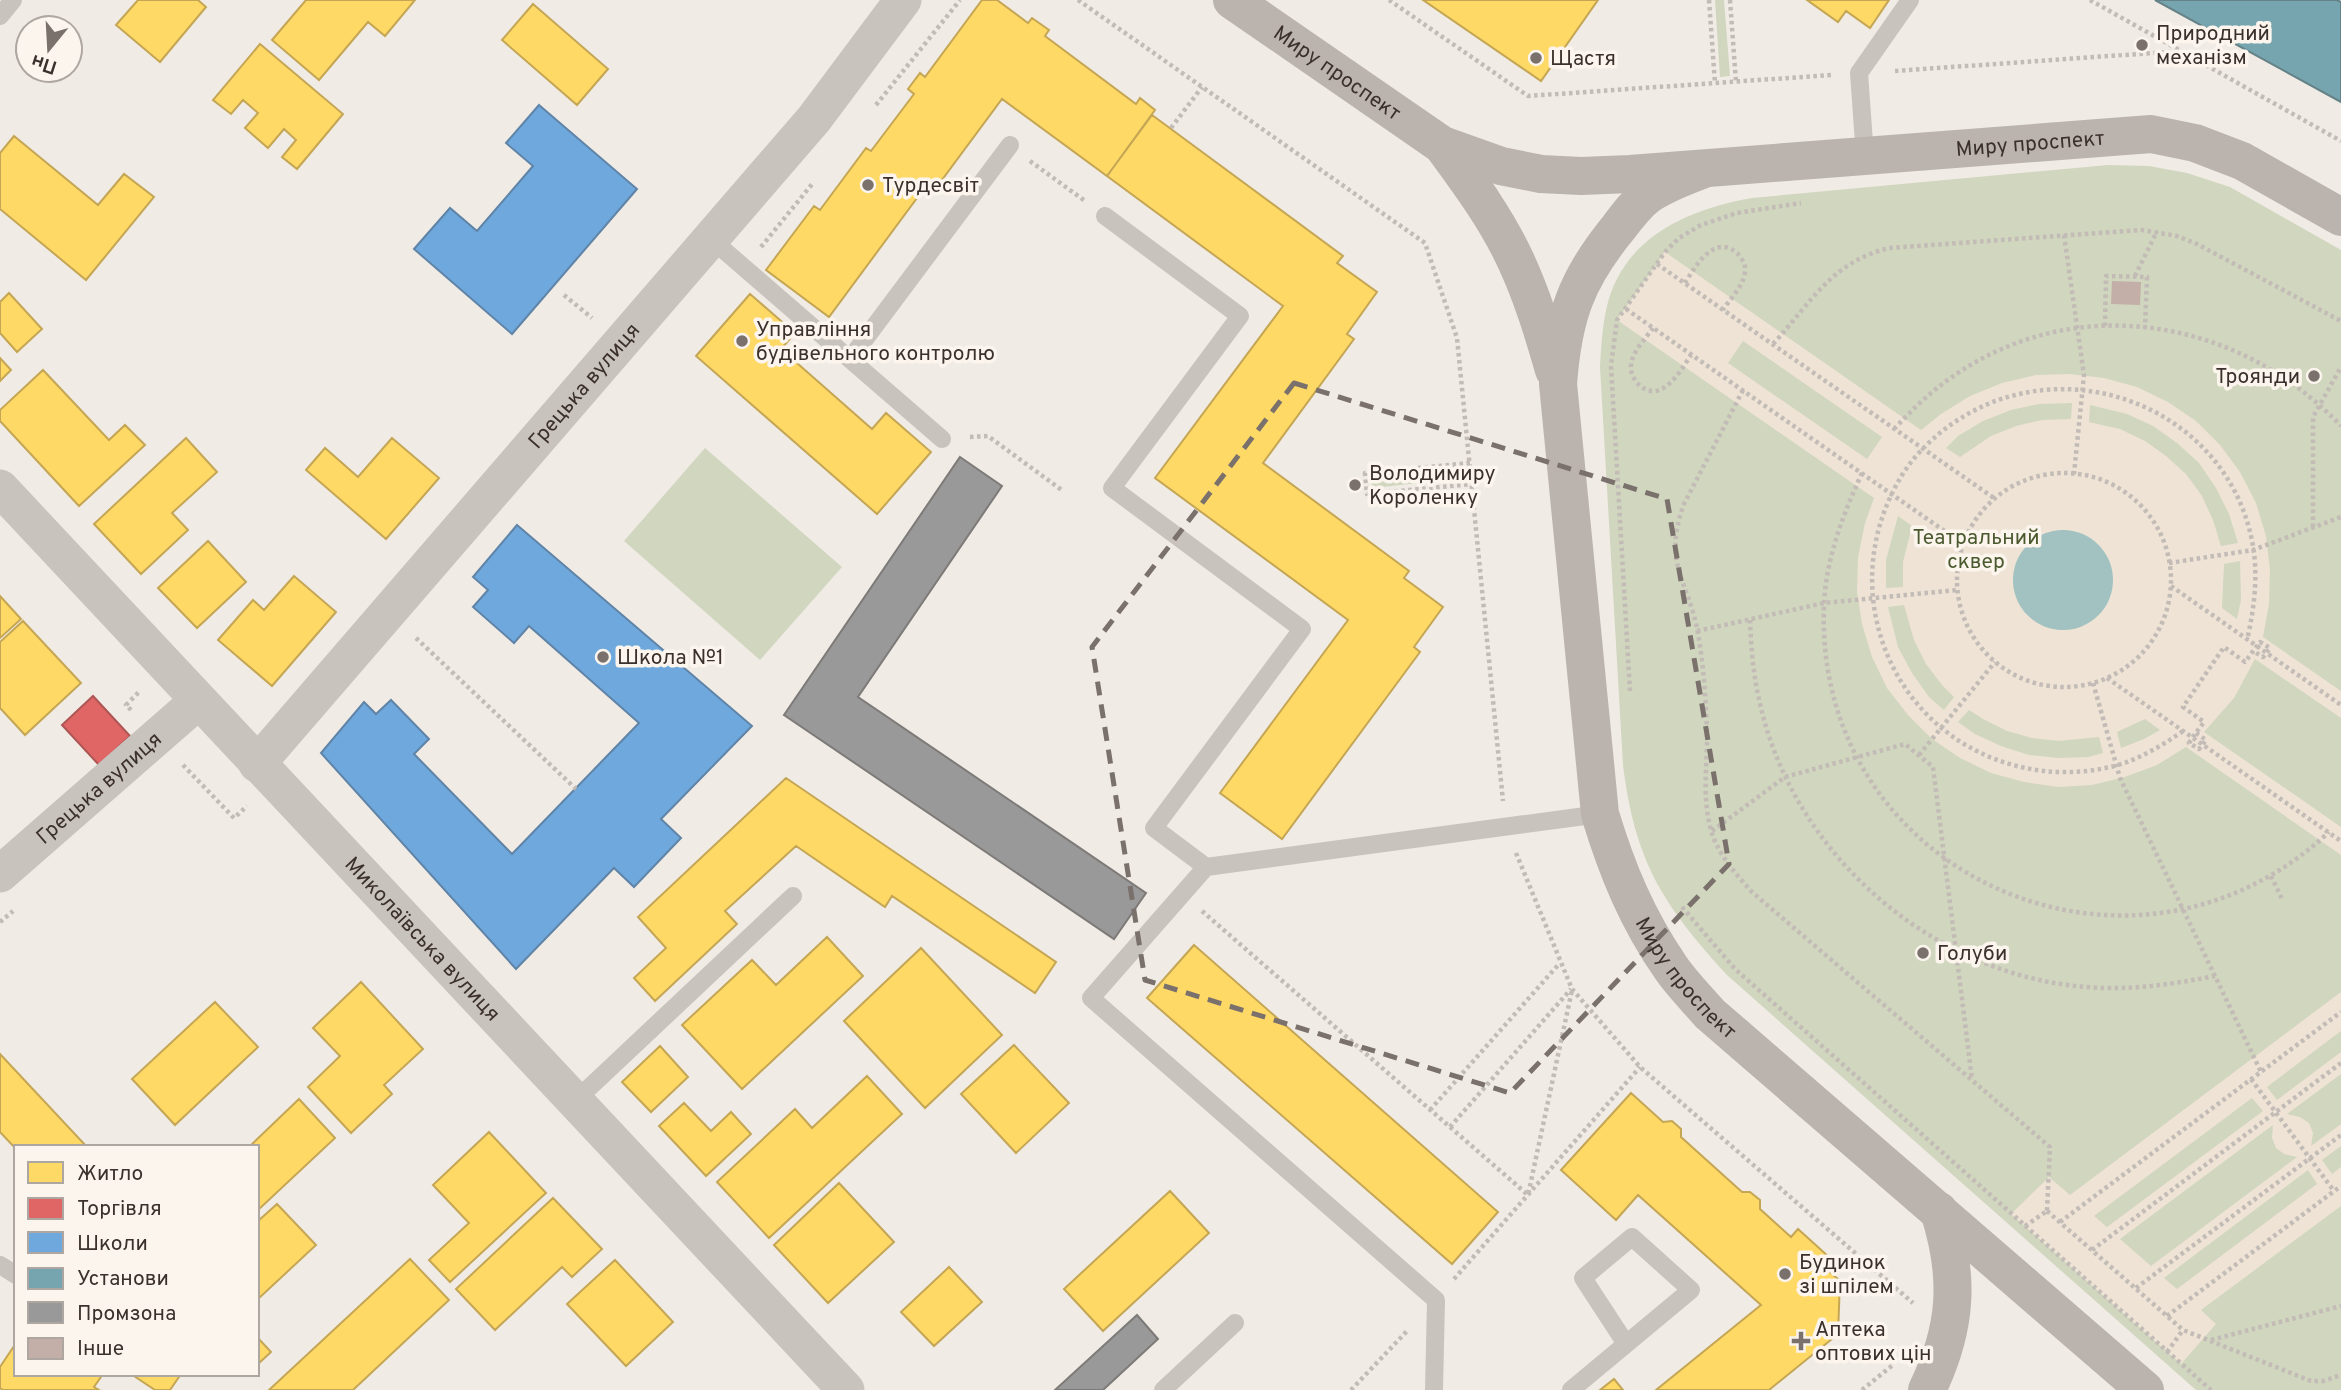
<svg xmlns="http://www.w3.org/2000/svg" width="2341" height="1390" viewBox="0 0 2341 1390" font-family="Overpass,sans-serif">
<rect width="100%" height="100%" fill="#f0ebe5"/>
<path fill="#d1d6bf" d="M1715 0H1724L1730 76 1720 77Z
M2108 165 2149 166 2187 173 2230 187 2341 250V1390H2196L1727 975C1663 905 1635 862 1623 765L1600 367C1602 337 1603 304 1618 277 1644 228 1700 207 1752 198Z
M705 448 842 567 760 660 624 541Z
M1465 469 1466 478 1372 488 1371 478Z"/>
<path fill="#eee3d5" fill-rule="evenodd" d="M1665 252 1921 430 1941 414 1970 396 2002 383 2036 375 2070 374 2104 378 2137 387 2168 402 2196 421 2220 445 2240 472 2256 503 2266 536 2270 570 2269 604 2263 637 2341 691V718L2255 659 2234 698 2204 732 2341 827V855L2186 747 2157 765 2125 777 2092 785 2058 787 2024 782 1991 773 1960 758 1932 739 1908 715 1887 688 1872 657 1862 624 1857 591 1858 557 1865 523 1874 498 1617 320ZM1743 341 1882 437 1867 459 1728 363ZM2072 403 2071 419 2042 420 2016 426 1991 436 1960 457 1946 448 1958 436 1983 421 2011 410 2039 404ZM2090 405 2127 414 2153 426 2177 443 2199 463 2216 488 2229 514 2238 543 2221 546 2213 520 2202 496 2186 474 2166 456 2145 441 2120 429 2089 422ZM1898 516 1912 526 1903 562V587L1886 588V560ZM2240 561 2241 600 2237 619 2222 608 2224 564ZM2013 585 2077 629 2059 630 2042 625 2028 615 2018 602ZM1904 605 1914 640 1926 664 1942 685 1954 697 1944 710 1929 697 1912 673 1898 647 1888 607ZM1969 710 1983 719 2007 731 2032 738 2059 741 2099 737 2103 753 2088 757 2059 758 2029 755 2001 746 1975 734 1958 722ZM2145 719 2160 730 2144 739 2121 748 2117 732Z
M2341 992V1031L2267 1087 2277 1100 2341 1052V1074L2287 1114 2300 1117 2309 1123 2313 1133 2311 1146 2341 1124V1146L2322 1160 2332 1174 2341 1167V1206L2201 1310 2216 1324 2181 1364 2011 1214 2049 1177 2070 1195ZM2252 1098 2263 1111 2107 1227 2094 1216ZM2273 1125 2272 1138 2276 1148 2284 1154 2297 1157 2151 1266 2120 1239ZM2308 1170 2317 1184 2177 1289 2164 1278Z"/>
<path fill="#a1c2c1" d="M2013 580a50 50 0 1 1 100 0a50 50 0 1 1-100 0Z"/>
<path fill="#ffd966" stroke="#c4a654" stroke-width="2" d="M138 0H198L206 7 160 62 116 25Z
M306 0H415L385 36 368 22 319 80 272 40Z
M982 0H997L1028 23 1032 18 1049 30 1045 36 1136 104 1140 98 1155 110 1107 176 1002 99 930 196 923 190 829 317 766 270 814 206 820 210 866 148 871 151 914 94 908 89 920 73 925 77Z
M1423 0H1598L1541 81Z
M1807 0H1889L1870 28 1846 11 1838 22Z
M533 4 608 69 577 105 502 40Z
M260 44 343 114 297 169 282 157 296 140 284 129 268 148 245 128 258 113 243 100 231 114 213 100Z
M1152 115 1343 256 1337 263 1377 292 1347 334 1354 339 1263 463 1409 571 1404 578 1443 607 1414 647 1420 652 1282 839 1220 793 1348 620 1155 478 1283 306 1107 176Z
M14 136 98 205 124 174 154 197 86 280 0 209V153Z
M9 293 42 329 17 352 0 333V302Z
M750 294 795 333 781 349 872 429 886 413 931 452 877 514 696 356Z
M0 358 11 370 0 381Z
M43 370 109 440 125 425 145 445 79 506 0 421V410Z
M186 438 217 472 172 513 188 530 141 574 94 524Z
M392 438 439 478 386 539 306 470 325 448 358 477Z
M208 541 246 582 197 628 158 588Z
M294 576 336 612 272 686 218 640 253 600 264 610Z
M0 596 21 619 0 638Z
M23 621 81 683 25 735 0 708V642Z
M786 778 1056 962 1035 993 892 896 885 907 796 846 725 911 737 924 655 1001 634 978 666 948 638 917Z
M827 937 863 976 742 1089 682 1025 752 960 776 985Z
M1194 945 1498 1212 1452 1264 1147 998Z
M921 948 1002 1035 925 1108 844 1021Z
M361 982 423 1049 384 1085 392 1094 351 1133 308 1087 340 1056 313 1028Z
M215 1002 258 1047 175 1125 132 1079Z
M1014 1045 1069 1103 1016 1153 961 1094Z
M660 1046 688 1077 651 1112 622 1082Z
M0 1054 87 1147H16V1149L0 1132Z
M867 1076 902 1114 769 1238 717 1182 795 1109 812 1128Z
M1631 1093 1663 1122 1672 1121 1681 1129V1137L1742 1192H1750L1760 1200V1209L1791 1237 1798 1229 1829 1257 1822 1265 1840 1281 1838 1334 1769 1390H1656L1761 1305 1638 1195 1616 1220 1561 1170Z
M299 1099 335 1138 257 1211V1147H249Z
M684 1103 711 1131 731 1112 751 1134 706 1176 659 1126Z
M489 1132 546 1193 450 1282 429 1260 469 1223 433 1185Z
M839 1183 894 1242 828 1303 774 1245Z
M1170 1191 1209 1233 1103 1331 1064 1289Z
M553 1198 602 1249 572 1277 562 1267 495 1330 456 1289Z
M277 1204 316 1245 257 1300V1222Z
M410 1259 449 1300 353 1390H269Z
M615 1260 673 1322 626 1366 567 1304Z
M949 1267 982 1302 934 1346 901 1312Z
M257 1337 271 1352 257 1365Z
M16 1343V1374H103L94 1387 99 1390H3L0 1388V1367Z
M131 1374H181L170 1390H155Z
M1614 1379 1623 1390H1600Z"/>
<path fill="#e06666" stroke="#ae5654" stroke-width="2" d="M93 696 130 736 99 765 62 725Z"/>
<path fill="#6fa8dc" stroke="#5f84a7" stroke-width="2" d="M539 105 637 189 512 334 414 249 450 208 477 231 533 166 506 143Z
M517 525 752 726 661 819 681 838 634 887 614 868 516 969 321 753 364 702 376 714 391 700 429 739 414 754 512 854 639 723 529 626 514 643 473 607 488 590 473 577Z"/>
<path fill="#76a5af" stroke="#648287" stroke-width="2" d="M2155 0H2337L2341 2V102Z"/>
<path fill="#999" stroke="#7d7a78" stroke-width="2" d="M960 457 1002 486 858 697 1146 893 1114 939 784 715Z
M1137 1315 1158 1339 1103 1390H1055Z"/>
<path fill="#c3afa7" d="M2112 281 2141 282 2140 305 2111 304Z"/>
<g fill="none" stroke-linecap="round" stroke-linejoin="round">
<path stroke="#c2bbb6" stroke-width="4.5" stroke-dasharray="3.5 3.5" stroke-linecap="butt" d="M1078 0 1425 243 1457 338 1503 801
M1389 0 1528 96 1831 75
M1709 0 1715 83
M1730 0 1736 82
M2090 0 2341 141
M1895 71 2181 51
M876 105 960 0
M1171 128 1202 87
M1030 161 1085 201
M2064 235 2084 375 2074 474
M761 247 813 183
M1657 264 1994 498
M2135 276 2157 231
M1685 283C1695 267 1714 233 1737 253 1742 258 1746 265 1745 272 1744 285 1730 299 1723 310
M564 295 592 318
M1626 309 1963 544
M2105 326 2106 276 2147 277 2145 328
M1653 328C1646 338 1632 352 1631 365 1630 372 1634 380 1639 385 1662 405 1680 371 1691 355
M1773 344C1811 303 1831 262 1889 248L2142 230 2177 236 2197 244 2341 321
M1743 390 1684 504C1662 564 1688 579 1698 633 1704 669 1707 708 1707 745 1706 773 1703 802 1711 830 1718 855 1736 874 1752 892L2050 1147 2047 1211
M1894 429C1910 412 1926 396 1945 382 2070 289 2237 316 2341 426
M970 437 988 436 1063 491
M1470 463 1365 473 1367 494 1472 484
M1862 473C1843 515 1826 558 1824 605 1813 876 2132 1016 2329 832
M1957 580a107 107 0 1 1 214 0a107 107 0 1 1-214 0Z
M2313 527V417L2341 367
M2169 563 2253 550 2341 517
M2171 586 2341 705
M1750 620C1751 646 1753 673 1759 699 1792 858 1941 984 2104 988 2142 989 2178 983 2215 976
M1697 631 1824 603 1957 590
M416 638 576 789
M2107 678 2341 841
M2093 683 2120 778 2261 1072
M1630 691 1611 366 1617 320 1665 252 1679 238 1701 225 1737 213 1801 203
M131 710 126 705 140 691
M2183 731C2166 743 2149 753 2130 761 2104 771 2071 774 2044 771 1898 754 1826 594 1904 472 1924 442 1955 418 1988 404 2096 359 2225 420 2251 536 2259 571 2255 605 2247 640
M2196 733 2206 740 2199 749 2189 743C2194 735 2199 729 2204 722L2183 707 2224 647 2245 662 2260 642 2270 648 2263 657 2253 651
M1919 755 1995 662
M183 765 234 818 247 806
M1712 831 1785 777 1905 744 1933 767 1972 1079
M1516 853 1572 989 1640 1067 1913 1303
M2271 876 2282 899
M1682 907 1735 969 2211 1390
M1202 911 1528 1195 1572 990
M0 922 13 911
M2251 1079 2334 1191
M1430 1110 1559 964
M1450 1127 1571 989
M2047 1211 2183 1330 2311 1381H2323L2341 1375
M2060 1222 2341 1012
M2025 1226 2047 1211
M2092 1250 2341 1063
M1454 1279 1640 1067
M2136 1288 2341 1135
M2167 1316 2341 1186
M2211 1340 2341 1306
M2167 1352 2183 1330
M1351 1390 1408 1330
M1862 1390 1894 1364"/>
<path stroke="#c9c3be" stroke-width="18" d="M0 16 13 0
M1865 157 1859 73 1910 0
M1105 216 1240 316 1112 488 1302 629 1154 828 1206 867
M711 239 942 439
M850 359 1010 145
M575 1101 793 896
M0 1265 16 1275
M1163 1390 1235 1323
M1434 1390 1436 1300 1091 998 1206 867 1600 814
M1571 1390 1691 1290 1632 1237 1583 1278 1626 1344"/>
<g stroke="#c9c3be" stroke-width="37">
<path id="s1" d="M0 488 846 1390"/>
<path id="s2" d="M257 764 814 119 903 0"/>
<path id="s3" d="M0 874 198 701"/>
</g>
<g stroke="#bab3ae" stroke-width="38">
<path id="s4" d="M1232 0 1442 145 1501 166 1541 174 1581 176 1630 174 2151 134 2195 143 2242 161 2341 217"/>
<path d="M1442 145C1469 182 1496 218 1515 259 1532 295 1543 332 1554 370"/>
<path id="s5" d="M1702 170C1683 177 1665 184 1648 195 1636 204 1628 215 1619 227 1576 279 1563 317 1558 384L1600 814C1617 870 1637 919 1671 968 1682 984 1697 999 1710 1014L2145 1390"/>
<path d="M1927 1390C1957 1328 1960 1277 1939 1211"/>
</g>
</g>
<path fill="none" stroke="#7a716c" stroke-width="5" stroke-dasharray="14 9" stroke-linejoin="round" d="M1294 383 1667 499 1729 864 1510 1093 1145 980 1092 647Z"/>
<g fill="#7a716c" stroke="#fbf5ee" stroke-width="2.5">
<circle cx="2142" cy="45" r="7"/>
<circle cx="1536" cy="58" r="7"/>
<circle cx="868" cy="185" r="7"/>
<circle cx="742" cy="341" r="7"/>
<circle cx="2314" cy="376" r="7"/>
<circle cx="1355" cy="485" r="7"/>
<circle cx="603" cy="657" r="7"/>
<circle cx="1923" cy="953" r="7"/>
<circle cx="1785" cy="1274" r="7"/>
<path d="M1797.5 1330.5h7v7h7v7h-7v7h-7v-7h-7v-7h7z"/>
</g>
<g text-anchor="middle" stroke-width="7" stroke-linejoin="round" paint-order="stroke">
<g font-size="21" fill="#3b302b" stroke="#fbf5ee" text-anchor="start">
<text x="2156" y="40">Природний<tspan x="2156" dy="24">механізм</tspan></text>
<text x="1550" y="65">Щастя</text>
<text x="882" y="192">Турдесвіт</text>
<text x="756" y="336">Управління<tspan x="756" dy="24">будівельного контролю</tspan></text>
<text x="2300" y="383" text-anchor="end">Троянди</text>
<text x="1369" y="480">Володимиру<tspan x="1369" dy="24">Короленку</tspan></text>
<text x="617" y="664">Школа №1</text>
<text x="1937" y="960">Голуби</text>
<text x="1799" y="1269">Будинок<tspan x="1799" dy="24">зі шпілем</tspan></text>
<text x="1815" y="1336">Аптека<tspan x="1815" dy="24">оптових цін</tspan></text>
</g>
<g font-size="21" fill="#3b302b" stroke="#fbf5ee">
<text dy="7" stroke="none"><textPath href="#s4" startOffset="128">Миру проспект</textPath></text>
<text dy="7" stroke="none"><textPath href="#s4" startOffset="849">Миру проспект</textPath></text>
<text dy="7" stroke="none"><textPath href="#s2" startOffset="500">Грецька вулиця</textPath></text>
<text dy="7" stroke="none"><textPath href="#s3" startOffset="131">Грецька вулиця</textPath></text>
<text dy="7" stroke="none"><textPath href="#s1" startOffset="618">Миколаївська вулиця</textPath></text>
<text dy="7" stroke="none"><textPath href="#s5" startOffset="894">Миру проспект</textPath></text>
</g>
<g font-size="21" fill="#4a5a2e" stroke="#fbf5ee">
<text x="1976" y="544">Театральний<tspan x="1976" dy="24">сквер</tspan></text>
</g>
</g>
<rect x="14" y="1145" width="245" height="231" fill="#fbf5ee" stroke="#aea6a0" stroke-width="2"/>
<rect x="28" y="1162" width="35" height="21" fill="#ffd966" stroke="#aea6a0" stroke-width="2"/>
<text x="77" y="1180" font-size="21" fill="#3b302b">Житло</text>
<rect x="28" y="1198" width="35" height="21" fill="#e06666" stroke="#aea6a0" stroke-width="2"/>
<text x="77" y="1215" font-size="21" fill="#3b302b">Торгівля</text>
<rect x="28" y="1232" width="35" height="21" fill="#6fa8dc" stroke="#aea6a0" stroke-width="2"/>
<text x="77" y="1250" font-size="21" fill="#3b302b">Школи</text>
<rect x="28" y="1268" width="35" height="21" fill="#76a5af" stroke="#aea6a0" stroke-width="2"/>
<text x="77" y="1285" font-size="21" fill="#3b302b">Установи</text>
<rect x="28" y="1302" width="35" height="21" fill="#999999" stroke="#aea6a0" stroke-width="2"/>
<text x="77" y="1320" font-size="21" fill="#3b302b">Промзона</text>
<rect x="28" y="1338" width="35" height="21" fill="#c3afa7" stroke="#aea6a0" stroke-width="2"/>
<text x="77" y="1355" font-size="21" fill="#3b302b">Інше</text>
<g transform="translate(49 49) rotate(198)"><circle r="33" fill="#fbf5ee" stroke="#aea6a0" stroke-width="2"/>
<path d="M0-5L12 26L0 18L-12 26Z" fill="#7a716c"/>
<text y="-10" font-size="19" font-weight="bold" text-anchor="middle" fill="#3b302b">Пн</text>
</g>
</svg>
